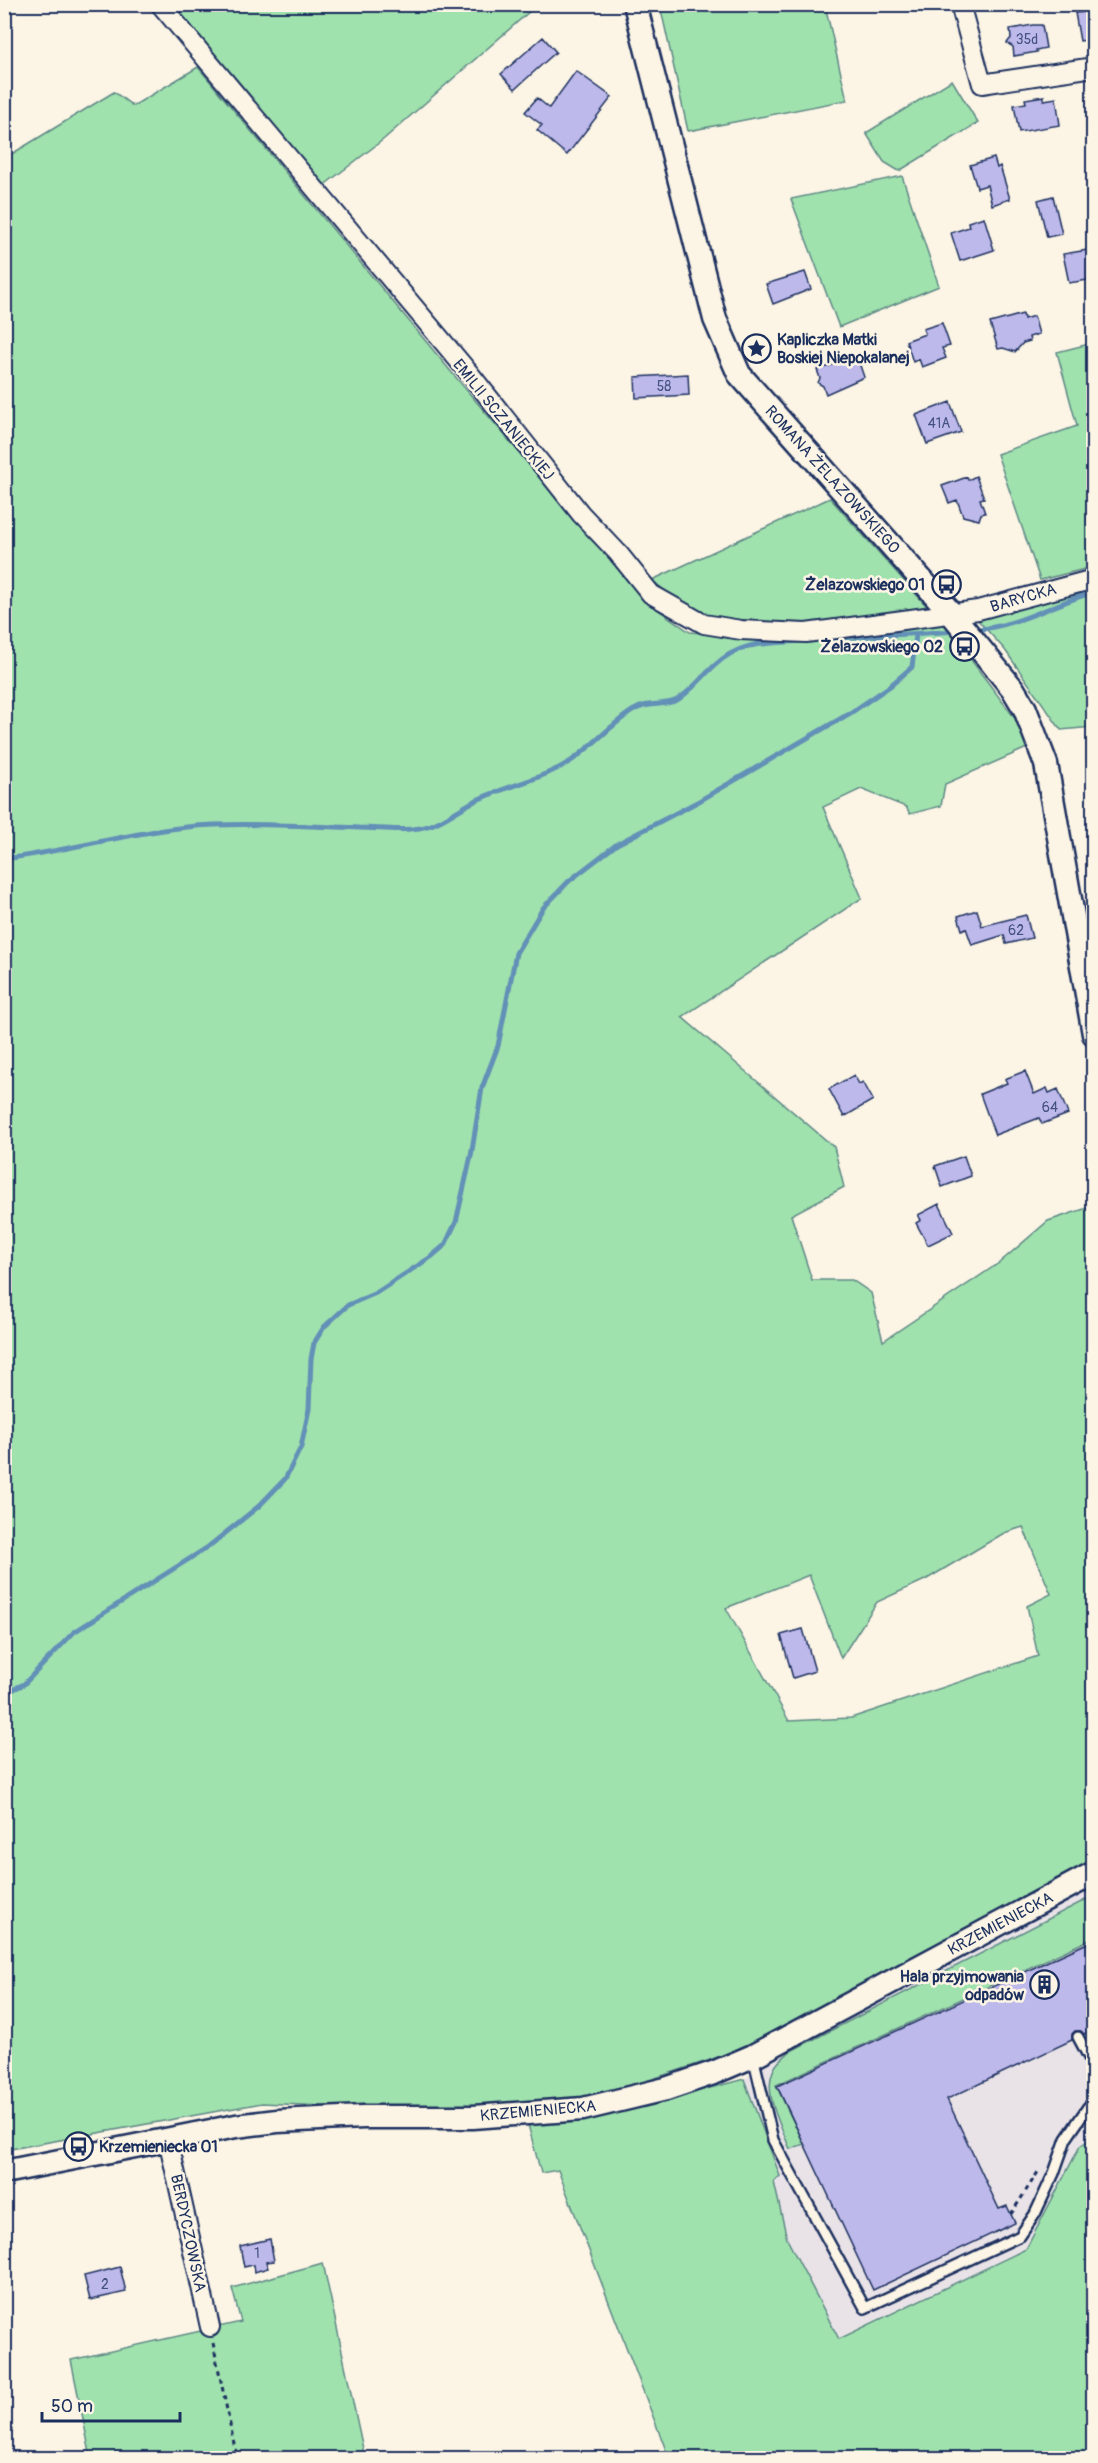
<svg xmlns="http://www.w3.org/2000/svg" width="1098" height="2463" viewBox="0 0 1098 2463" font-family="Pangolin,sans-serif">
<rect width="100%" height="100%" fill="#fcf5e5"/>
<filter id="ink" filterUnits="userSpaceOnUse"><feTurbulence type="fractalNoise" baseFrequency=".0167" numOctaves="2"/><feDisplacementMap in="SourceGraphic" scale="12" xChannelSelector="R" yChannelSelector="G"/><feConvolveMatrix kernelMatrix="1 2 1 2 8 2 1 2 1" color-interpolation-filters="sRGB"/></filter>
<g filter="url(#ink)">
<path fill="#e9e3e7" d="M1093 1884V2136L1080 2145 1026 2249 838 2338 787 2239 774 2182 779 2175 744 2079 787 2050Z"/>
<path fill="#a0e2ad" stroke="#5e8886" stroke-width="1.5" fill-rule="evenodd" d="M538 4 384 139 323 186 174 5Z
M660 5H825L847 100 688 131Z
M198 67 453 374 644 600 690 632 753 637 862 634 944 624 1023 729 1027 748 945 784 941 806 910 814 906 807 861 789 823 807 862 898 682 1017 834 1147 844 1187 791 1215 812 1280H852L871 1293 883 1341 999 1263 1048 1221 1093 1206V1863L737 2051 580 2103 403 2110 262 2103 5 2150V158L114 92 133 106ZM1023 1527 1051 1594 1027 1606 1038 1656 851 1718 789 1721 726 1608 809 1575 841 1658 877 1602 927 1579 1004 1533Z
M952 80 978 123 899 171 884 162 866 133Z
M902 176 939 286 839 327 791 199Z
M1093 343V567L1040 580 997 454 1077 426 1057 352Z
M830 498 931 611 794 629 731 624 687 609 652 580Z
M1093 589V727L1061 730 1005 650 976 618Z
M1093 1896V1938L776 2085 804 2144 790 2149C781 2126 761 2091 775 2067 778 2061 785 2057 789 2052Z
M744 2079 780 2176 774 2182 787 2239 839 2339 1026 2249 1080 2146 1093 2137V2458H669L558 2170 541 2173 527 2121C600 2113 673 2099 744 2079Z
M323 2263 365 2458H91L71 2360 241 2322 232 2288Z"/>
<g fill="none" stroke-linecap="round" stroke-linejoin="round">
<path stroke="#6290b7" stroke-width="5" d="M973 630C1017 627 1052 604 1094 592
M823 639 958 631
M4 859C75 850 143 828 214 825 262 823 311 826 359 828 383 828 408 833 431 825 447 819 460 808 475 801 506 786 541 780 571 761 593 746 611 724 634 710 648 701 663 707 677 700 690 692 702 677 714 666 741 640 768 644 802 641
M4 1694 24 1684 74 1632 208 1547 259 1506 285 1479 301 1447 309 1409 311 1359 314 1343 324 1327 348 1305 376 1293 431 1257 445 1245 456 1222 471 1156 482 1088 498 1046 516 953 543 908 569 881 617 844 699 801 852 712 890 686 912 667 916 635"/>
</g>
<path fill="#beb9eb" stroke="#1b2f5e" stroke-width="1.5" d="M1094 11V39L1080 41 1075 13Z
M1033 25H1042L1046 48 1036 50 1037 52 1014 56 1013 47 1007 43 1011 38 1010 29Z
M543 37 556 52 515 89 501 74Z
M576 71 612 97 567 155 537 130 542 125 525 112 537 98 549 108Z
M1044 96V100L1056 98 1060 125 1019 132 1014 105 1026 103 1025 99Z
M994 158 997 168 1000 166 1010 199 992 205 987 185 977 188 970 165Z
M1053 196 1062 234 1047 237 1038 200Z
M984 217 994 250 960 261 951 233 969 227 968 222Z
M1088 250V254L1094 253V279L1069 283 1063 254Z
M805 272 811 289 773 304 766 284Z
M1023 314 1024 319 1034 316 1039 334 1029 337 1030 341 1023 343 1015 352 1003 348 998 349 990 323Z
M942 323 950 346 942 348 946 358 922 367 919 359 913 362 906 341 925 334 923 329Z
M857 357 864 377 826 394 823 386 818 383 820 378 817 370Z
M688 374 689 395 636 398 635 377Z
M950 402 961 432 927 444 916 415Z
M976 476 984 498 980 499 985 513 981 514 979 520 963 516 957 500 949 503 942 486 967 477 968 480Z
M977 910 982 926 1026 915 1032 938 1006 944 1004 935 972 945 966 928 962 930 958 916Z
M1025 1071 1034 1094 1047 1088 1049 1093 1058 1089 1068 1114 1042 1124 1039 1118 995 1135 980 1094 1007 1083 1005 1079Z
M854 1075 859 1084 863 1082 873 1100 844 1117 829 1089Z
M964 1156 971 1176 942 1187 935 1166Z
M939 1204 953 1233 928 1245 916 1223 921 1220 918 1215Z
M803 1629 815 1671 793 1678 781 1635Z
M1094 1940V2030L1084 2034 1081 2031H1075L1072 2034V2040L947 2099 999 2209 1007 2206 1015 2223 873 2290 777 2086Z
M270 2239 274 2261 266 2262 268 2268 254 2272 253 2265 244 2267 240 2246Z
M120 2267 126 2292 90 2300 84 2276Z"/>
<g fill="none" stroke-linecap="round" stroke-linejoin="round">
<defs>
<path id="service" d="M1078 2037 1094 2067
M753 2056 773 2140 865 2308 1020 2236 1035 2214 1054 2173 1066 2139 1088 2107 1094 2104"/>
<path id="minor" d="M160 4 470 374 581 514 618 553 651 594 704 624 741 630 806 633 978 610 1094 579
M960 4 982 84 1094 67
M168 2139 210 2327"/>
<path id="tertiary" d="M635 4 715 319 739 374 951 613 1013 689 1025 709 1046 764 1094 1034
M4 2172 236 2126 277 2121 364 2117H473L583 2109 666 2089 713 2073 753 2056 1094 1873"/>
</defs>
<use href="#service" stroke="#1b2f5e" stroke-width="14"/>
<use href="#minor" stroke="#1b2f5e" stroke-width="22"/>
<use href="#tertiary" stroke="#1b2f5e" stroke-width="27"/>
<path stroke="#1b2f5e" stroke-width="3" stroke-dasharray="4.5 4.5" stroke-linecap="butt" d="M1011 2214 1038 2172
M213 2343 237 2458"/>
<use href="#service" stroke="#fcf5e5" stroke-width="9"/>
<use href="#minor" stroke="#fcf5e5" stroke-width="18"/>
<use href="#tertiary" stroke="#fcf5e5" stroke-width="22"/>
</g>
</g>
<defs>
<symbol id="sight-ring" viewBox="-11 -11 22 22"><circle r="9.5" fill="#fcf5e5" stroke="#1b2f5e" stroke-width="1.5"/><path d="M0-6L1.8-2.2L6-1.7L2.9 1.2L3.7 5.4L0 3.3L-3.7 5.4L-2.9 1.2L-6-1.7L-1.8-2.2Z" fill="#1b2f5e"/></symbol>
<symbol id="bus-ring" viewBox="-11 -11 22 22"><circle r="9.5" fill="#fcf5e5" stroke="#1b2f5e" stroke-width="1.5"/><path d="M-5-6H5V4H4V6H2V4H-2V6H-4V4H-5ZM-3.5-4V0h7V-4ZM-3.5 1.2v1.5H-2V1.2ZM2 1.2v1.5H3.5V1.2Z" fill="#1b2f5e"/></symbol>
<symbol id="building-ring" viewBox="-11 -11 22 22"><circle r="9.5" fill="#fcf5e5" stroke="#1b2f5e" stroke-width="1.5"/><path d="M-4-6H4V6H1V3H-1V6H-4ZM-2.5-4.3h1.7v1.8h-1.7ZM.8-4.3h1.7v1.8H.8ZM-2.5-1h1.7V.8h-1.7ZM.8-1h1.7V.8H.8Z" fill="#1b2f5e"/></symbol>
</defs>
<g fill-rule="evenodd">
<use href="#sight-ring" x="740" y="332" width="33" height="33"/>
<use href="#bus-ring" x="930" y="568" width="33" height="33"/>
<use href="#bus-ring" x="948" y="630" width="33" height="33"/>
<use href="#building-ring" x="1028" y="1968" width="33" height="33"/>
<use href="#bus-ring" x="62" y="2130" width="33" height="33"/>
</g>
<g text-anchor="middle" stroke-width="5" stroke-linejoin="round" paint-order="stroke">
<g font-size="14" fill="#445281">
<text x="1027" y="44">35d</text>
<text x="664" y="391">58</text>
<text x="939" y="428">41A</text>
<text x="1016" y="935">62</text>
<text x="1050" y="1112">64</text>
<text x="257" y="2258">1</text>
<text x="105" y="2289">2</text>
</g>
<g font-size="16" font-weight="bold" fill="#1b2f5e" stroke="#fcf5e5" text-anchor="end">
<text x="777" y="345" text-anchor="start">Kapliczka Matki<tspan x="777" dy="18">Boskiej Niepokalanej</tspan></text>
<text x="925" y="590">Żelazowskiego 01</text>
<text x="943" y="652">Żelazowskiego 02</text>
<text x="1024" y="1982">Hala przyjmowania<tspan x="1024" dy="18">odpadów</tspan></text>
<text x="99" y="2152" text-anchor="start">Krzemieniecka 01</text>
</g>
<g font-size="16" fill="#1b2f5e" stroke="#fcf5e5">
<text transform="translate(504 419) rotate(51)" y="6">EMILII SCZANIECKIEJ</text>
<text transform="translate(833 479) rotate(48)" y="6">ROMANA ŻELAZOWSKIEGO</text>
<text transform="translate(1023 597) rotate(-16)" y="6">BARYCKA</text>
<text transform="translate(1000 1923) rotate(-28)" y="6">KRZEMIENIECKA</text>
<text transform="translate(538 2110) rotate(-5)" y="6">KRZEMIENIECKA</text>
<text transform="translate(189 2233) rotate(78)" y="6">BERDYCZOWSKA</text>
</g>
</g>
<rect width="1098" height="2463" fill="none" stroke="#fcf5e5" stroke-width="24"/>
<rect x="12" y="12" width="1074" height="2439" fill="none" stroke="#1b2f5e" stroke-width="2" filter="url(#ink)"/>
<path d="M42 2412v9h138v-9" fill="none" stroke="#1b2f5e" stroke-width="3"/>
<text x="51" y="2412" font-size="18" fill="#1b2f5e" stroke="#fcf5e5" stroke-width="4.5" paint-order="stroke">50 m</text>
</svg>
